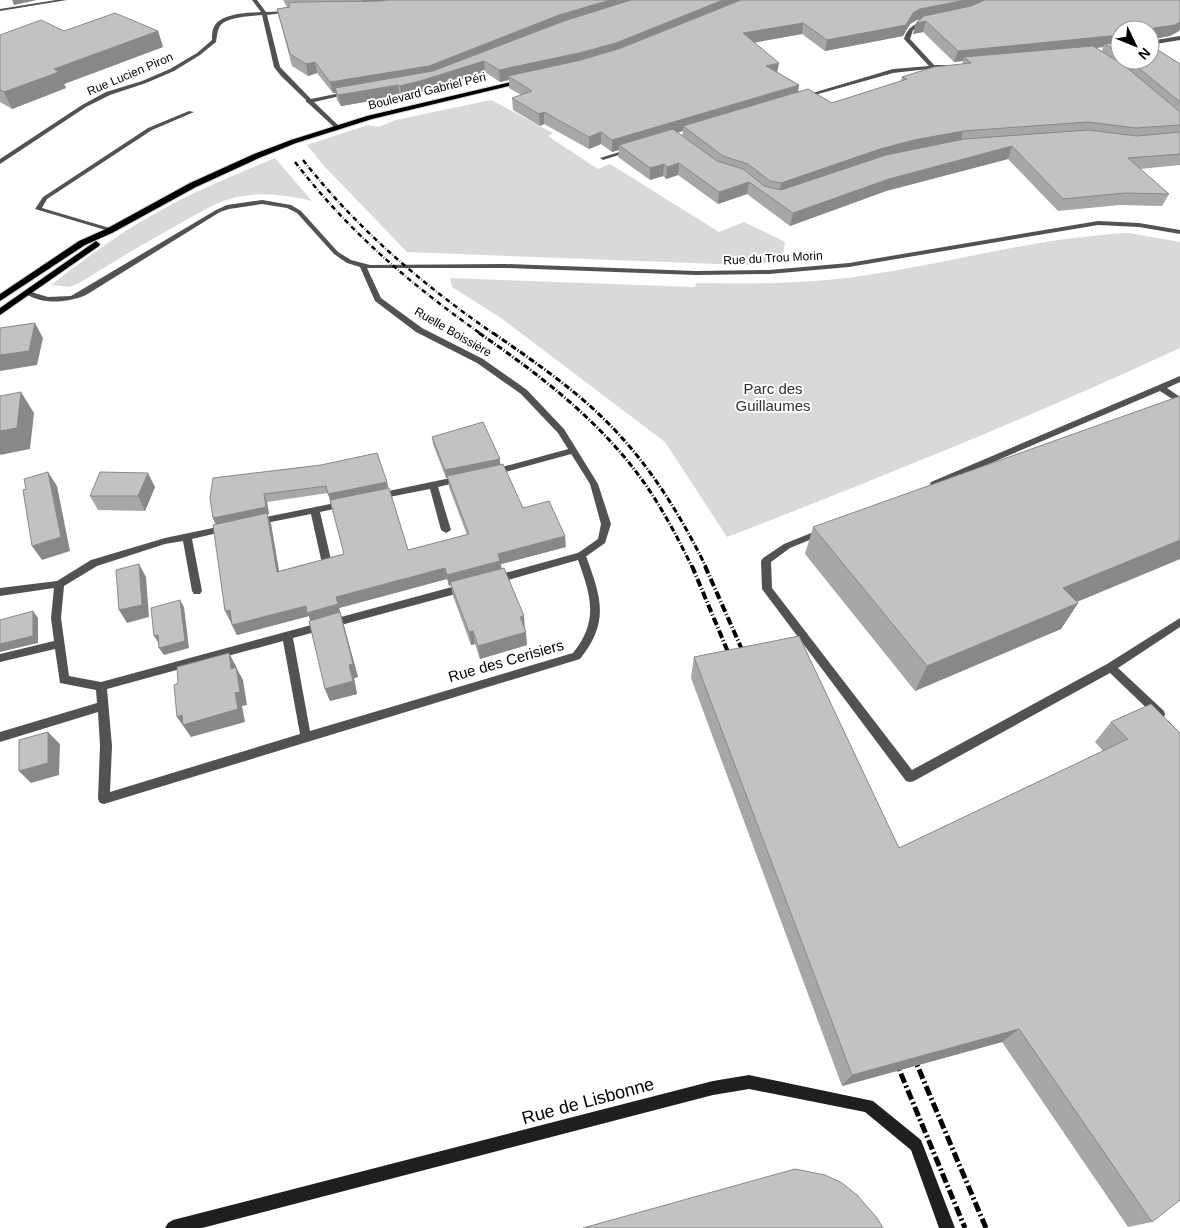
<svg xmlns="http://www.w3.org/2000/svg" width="1180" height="1228" viewBox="0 0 1180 1228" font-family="Arial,sans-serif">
<rect width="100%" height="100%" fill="#fff"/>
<path fill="#d9d9d9" d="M491 100 553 133 548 136 598 169 610 164 719 232 744 222 785 242 782 261 745 265 407 252 324 166 307 145 368 125 378 127 396 120Z
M275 158 312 201C286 195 259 191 233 198 217 202 202 211 188 219 151 239 115 261 79 283L70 287 51 285C85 259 119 233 156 213 194 191 235 175 275 158Z
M1129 233 1180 242V348C1031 417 880 478 727 537L665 442 501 318 452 287 450 278 695 287 696 283C753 284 810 284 867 275 955 262 1040 237 1129 233Z"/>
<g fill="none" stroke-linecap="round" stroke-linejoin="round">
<defs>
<path id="primary" d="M524 79 527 81 526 82 372 119 296 143 259 158 196 187 112 233 85 245 0 301V294L79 241 106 229 190 183 254 154 291 140 367 116Z
M96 241 100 244 99 246 0 315V308Z"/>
</defs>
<use href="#primary" stroke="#dbdbdb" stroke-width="2"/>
<path fill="#525252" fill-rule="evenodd" d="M189 111 194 112 152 130 47 199 42 208 113 229V231H109L35 209 43 197 148 128Z
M1180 376V382L1167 388 1180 397V404L1160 391 937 486H931L930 484 931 482Z
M572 448 576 451 575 453 494 475 490 472 491 470Z
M460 476 464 479 463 481 438 487 451 530 446 533 441 530 430 489 379 499 374 496 379 493Z
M345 501 350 504 348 506 320 512 332 564 327 568 322 564 311 514 256 525 251 522 256 519Z
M227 525 232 528 230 530 192 539 202 591 200 594H194L192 591 183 541 165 544 97 566 64 586 61 618 69 676 101 682 463 584 466 585 468 588 463 592 293 638 310 731 573 653C599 621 591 596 578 560L494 584 489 580 494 576 581 552 586 556C601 597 610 622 580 659L104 804 100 803 98 799 100 746 98 712 0 742V732L97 703 96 690 60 683 55 649 0 662V654L54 641 51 618 54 588 0 596V588L57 581 91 560 165 538ZM283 641 300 734 110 792 112 746 107 689Z
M821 529 824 530 826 532 824 534 790 548 771 562 772 588 912 770 1107 664 1180 618V627L1118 668 1164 711 1165 714 1164 717 1160 719 1156 717 1110 673 914 781 910 782 906 781 762 589 761 561 763 558 784 544Z"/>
<path fill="#525252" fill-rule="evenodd" d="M56 0H67L0 11V9Z
M252 0H257L266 12 289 11 291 12 267 15 280 67 311 99 350 91 353 93 314 102 339 126V128H335L308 103 306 102V100L281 76 274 67 262 15C252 16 226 17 220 26 217 31 217 37 216 42L200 55 174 71 146 83 110 95 86 107 0 164V159L82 105 106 92 142 81 170 69 197 53 212 40C212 36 212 29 215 25 224 13 248 13 261 12Z
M927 20 929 23 913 30 910 39 934 65H946V67L893 73 804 98 799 97 893 69 929 66 904 39C907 27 916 23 927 20Z
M1180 36V40L1150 45V41Z
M629 149 634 150 603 160 600 158Z
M262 200 291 205 301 211 338 252 351 260 370 265 505 264 696 271 769 270 849 263 1098 221 1139 223 1180 230V234L1139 227 1098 225 849 267 769 274 696 275 505 268H367L381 298 422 328 483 359 527 390 564 429 598 484 611 524 605 543 581 560 578 559 576 556 578 553 598 539 601 524 590 484 558 433 521 394 477 363 416 332 375 301 360 267 347 263 334 254 297 213 287 208 262 204 229 209 220 212 86 295C67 303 42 305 24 293L28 291 48 297 71 296 216 210 227 205Z"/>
<path fill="#1f1f1f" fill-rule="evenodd" d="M749 1075 873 1101 921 1140 955 1228H939L911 1150 865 1112 749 1089 713 1095 202 1228H165L168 1223 173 1220 713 1081Z"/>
<use href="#primary" fill="#000" fill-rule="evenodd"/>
<path stroke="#000" stroke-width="2.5" stroke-dasharray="5 2 0.5 2" stroke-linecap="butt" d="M303 160C358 230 422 284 494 334
M295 162C349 232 409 283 481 334"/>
<path stroke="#000" stroke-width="3" stroke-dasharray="6 2 1 2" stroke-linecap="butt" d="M479 333C540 375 599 420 643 481 662 508 678 538 692 567
M493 333C532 360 573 388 607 422 649 464 680 514 706 567"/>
<path stroke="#000" stroke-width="4" stroke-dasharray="8 2.5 1 2.5" stroke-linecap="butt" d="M692 566 733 664
M705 566 747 661"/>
<path stroke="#000" stroke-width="5" stroke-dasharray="10 3 2 3" stroke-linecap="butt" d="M912 1053 986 1228
M894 1057 965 1228"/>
</g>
<path fill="#a7a7a7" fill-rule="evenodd" d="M283 0H1180V29L1179 31 1170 36 1153 39 1150 45 1180 64V165L1140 169 1169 194 1162 206 1120 205 1058 211 1008 159 886 191 790 226 747 194 718 204 678 175 666 179 663 176 650 180 618 157 619 150 612 152 601 144 589 149 544 124 540 126 513 110 512 98 521 95 509 88V80L500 82 485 72 421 92 401 98 400 96 341 106 337 100 336 93H333L317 73 308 76 292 66 277 9 287 7ZM917 20H920L916 23 913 34 923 32 954 62 963 61 962 64 902 77 901 81 832 103 798 92 799 85 777 72 754 42 802 34 825 51 903 36 910 24ZM1120 30 1150 60H1120ZM1103 47 1102 51 1097 48ZM683 131 682 136 678 132Z
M64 31H158L163 47 64 84 66 88 12 109 0 102V35Z
M432 437 500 465 523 508 566 547 501 564V569L525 630 527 645 480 659 475 644 471 645 453 596 451 585 449 586 447 579 339 608 341 615 344 626 358 677 354 678 357 694 330 701 325 689 310 620 309 616 237 635 232 625 231 622 225 611 216 524 213 518V478L387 482 408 550 467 535 449 487 448 477 446 478 433 444ZM328 493 344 554 279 571 271 524 267 515 269 514 267 502Z
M155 487 145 511 98 510 90 496Z
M813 527 1180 559 1077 602 1078 603 1061 629 915 691 805 554Z
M694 657 899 848 1103 751 1095 742 1111 722 1151 704 1152 1222 1128 1227 1002 1042 842 1086 691 678Z"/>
<path fill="#888" d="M12 0H37L14 5Z
M362 0H405L363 7Z
M610 0H645L430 77 335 88 336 93H333L330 82Z
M723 0H748L615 54 508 76 509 80 500 82 499 70Z
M965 0H992L962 11 917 20 910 24 903 36 825 51 827 40 913 13 920 9Z
M926 21 923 32 913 34 916 23Z
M1180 22V29L1179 31 1170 36 1153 39 1150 46V37L1154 28Z
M803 23 802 34 742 45 743 33Z
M158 31 163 47 64 84 66 88 12 109 4 92 54 69Z
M1120 35V46L1105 44 1103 47 968 61 964 57 963 61 954 62 958 51Z
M484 61 485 72 421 92 401 98 400 86Z
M315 62 317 73 308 76 306 64Z
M779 63 777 74 766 66Z
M398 85 400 96 341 106 338 95Z
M799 85 797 96 683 126V131L624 149 619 145V150L612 152V140Z
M544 112V124L540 126 539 114Z
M963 131 960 143 779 195 781 183 880 149 914 140Z
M601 132V144L589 149V137Z
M1012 146 1008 159 886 191 790 226 793 213 889 179Z
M679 163 678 175 666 179 667 167Z
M664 164 663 176 650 180V168Z
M749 182 747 194 718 204 719 192Z
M35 323 43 338 37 365 0 371V355Z
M21 392 34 413 30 449 0 455V431Z
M500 459V466L446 478 445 470Z
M48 472 57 486 70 551 42 560 32 546Z
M148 473 155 487 145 511 138 496Z
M387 482 388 490 331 502 328 494Z
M264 494 267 502 269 514 267 515 271 524 281 582 216 525 213 518Z
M565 536 566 547 501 564 502 572 450 582 451 585 449 586 447 575 498 554Z
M1180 540V559L1047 614 1063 588Z
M139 564 146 577 149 617 127 623 119 610Z
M445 568 447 579 339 608 341 615 344 626 358 677 354 678 357 694 330 701 325 689 311 623 309 616 237 635 232 625Z
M180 600 184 607 189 648 164 655 159 648Z
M1078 603 1061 629 915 691 927 666Z
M230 610 235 621 231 622 225 611Z
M33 611 38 618V643L0 652V644Z
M524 616 525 630 520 617Z
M473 631 475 644 471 645 469 632Z
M526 632 527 645 480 659 478 646Z
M158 635 162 641 158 642 154 636Z
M229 653 236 666 238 682 231 669Z
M236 667 243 680 247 705 242 706 245 722 191 737 177 717 235 693Z
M48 732 60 744 59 775 31 783 19 771Z
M1019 1029 1002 1042 842 1086 852 1075Z"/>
<path fill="#c2c2c2" stroke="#888" d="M387 0H610L559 15 429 66 330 82 315 62 306 64 290 54 277 9 290 7 288 3 299 2 380 1Z
M631 0H723L616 43 579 53 499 70 484 61 420 81 400 86 398 85 338 95 335 88 433 71 564 21Z
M741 0H965L920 9 913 13 906 25 827 40 803 23 743 33 779 63 766 66 799 85 612 140 601 132 589 137 544 112 539 114 512 98 532 91 508 76 581 60 621 48Z
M985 0H1180V22L1175 25 1154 28 1153 30 1154 35 1150 38V30H1120V35L958 51 926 21 916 23 924 16 971 6Z
M115 13 158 31 54 69 59 72 4 92 0 90V35L41 20 64 31Z
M1120 42V54L1105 44Z
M1150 45 1180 64V102L1129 60H1150Z
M1093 46 1125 66 1180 112V125L1136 128 1088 122 963 131 914 140 880 149 781 183 770 181 748 164 723 156 683 126 808 89 832 103 907 79 902 77 934 67 971 63 964 57Z
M673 129 717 161 743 169 764 186 781 190 886 155 964 139 1088 130 1137 136 1180 132V154L1128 158 1169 194 1125 193 1063 199 1012 146 889 179 793 213 749 182 719 192 679 163 667 167 664 164 650 168 619 145Z
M35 323 29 351 0 355V328Z
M21 392 17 428 0 431V396Z
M1180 396V540L1063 588 1078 603 927 666 813 527Z
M483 422 500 459 445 470 432 437Z
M377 453 387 482 328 494 326 486 264 494 266 507 213 518 210 498 213 478 321 465Z
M503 464 523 508 549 501 565 536 498 554 500 561 447 575 445 568 336 597 338 604 307 613 306 606 232 625 230 610 225 611 213 525 267 513 277 572 344 554 330 500 389 488 408 550 469 534 447 476Z
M48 472 61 537 32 546 23 490 26 489 24 479Z
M100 472 148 473 138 496H90Z
M139 564 142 605 119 610 116 570Z
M504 568 524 616 520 617 526 632 478 646 473 631 469 632 450 582Z
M180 600 185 641 159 648 158 635 154 636 151 608Z
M33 611V636L0 644V620Z
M340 612 353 664 349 665 353 681 325 689 309 621Z
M799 636 899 848 1128 739 1111 722 1151 704 1180 733V1200L1152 1222 1019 1029 852 1075 694 657Z
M229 653 231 669 236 667 240 692 235 693 238 709 183 725 182 715 177 717 174 685 178 683 177 667Z
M48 732V763L19 771V740Z
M795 1169 825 1175 842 1183 857 1195 877 1218 883 1228H583Z"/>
<g text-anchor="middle" stroke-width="4" stroke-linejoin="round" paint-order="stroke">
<g font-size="12" fill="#000" stroke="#fff">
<text transform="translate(130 74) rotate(-23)" y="4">Rue Lucien Piron</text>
<text transform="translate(427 91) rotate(-14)" y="4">Boulevard Gabriel Péri</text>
<text transform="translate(773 258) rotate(-3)" y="4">Rue du Trou Morin</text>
<text transform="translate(453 332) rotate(30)" y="4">Ruelle Boissière</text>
</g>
<g font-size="15" fill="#303030" stroke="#fff">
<text x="773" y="394">Parc des<tspan x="773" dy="17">Guillaumes</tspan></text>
</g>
<g font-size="15" fill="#000" stroke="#fff">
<text transform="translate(506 661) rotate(-16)" y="5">Rue des Cerisiers</text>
</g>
<g font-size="18" fill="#000" stroke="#fff">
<text transform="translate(588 1101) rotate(-15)" y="6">Rue de Lisbonne</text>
</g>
</g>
<g transform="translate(1135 45) rotate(133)"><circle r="24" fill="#ffffff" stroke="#999999"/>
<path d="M0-4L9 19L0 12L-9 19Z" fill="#000000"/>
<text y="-8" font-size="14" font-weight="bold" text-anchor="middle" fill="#000000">N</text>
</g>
</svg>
